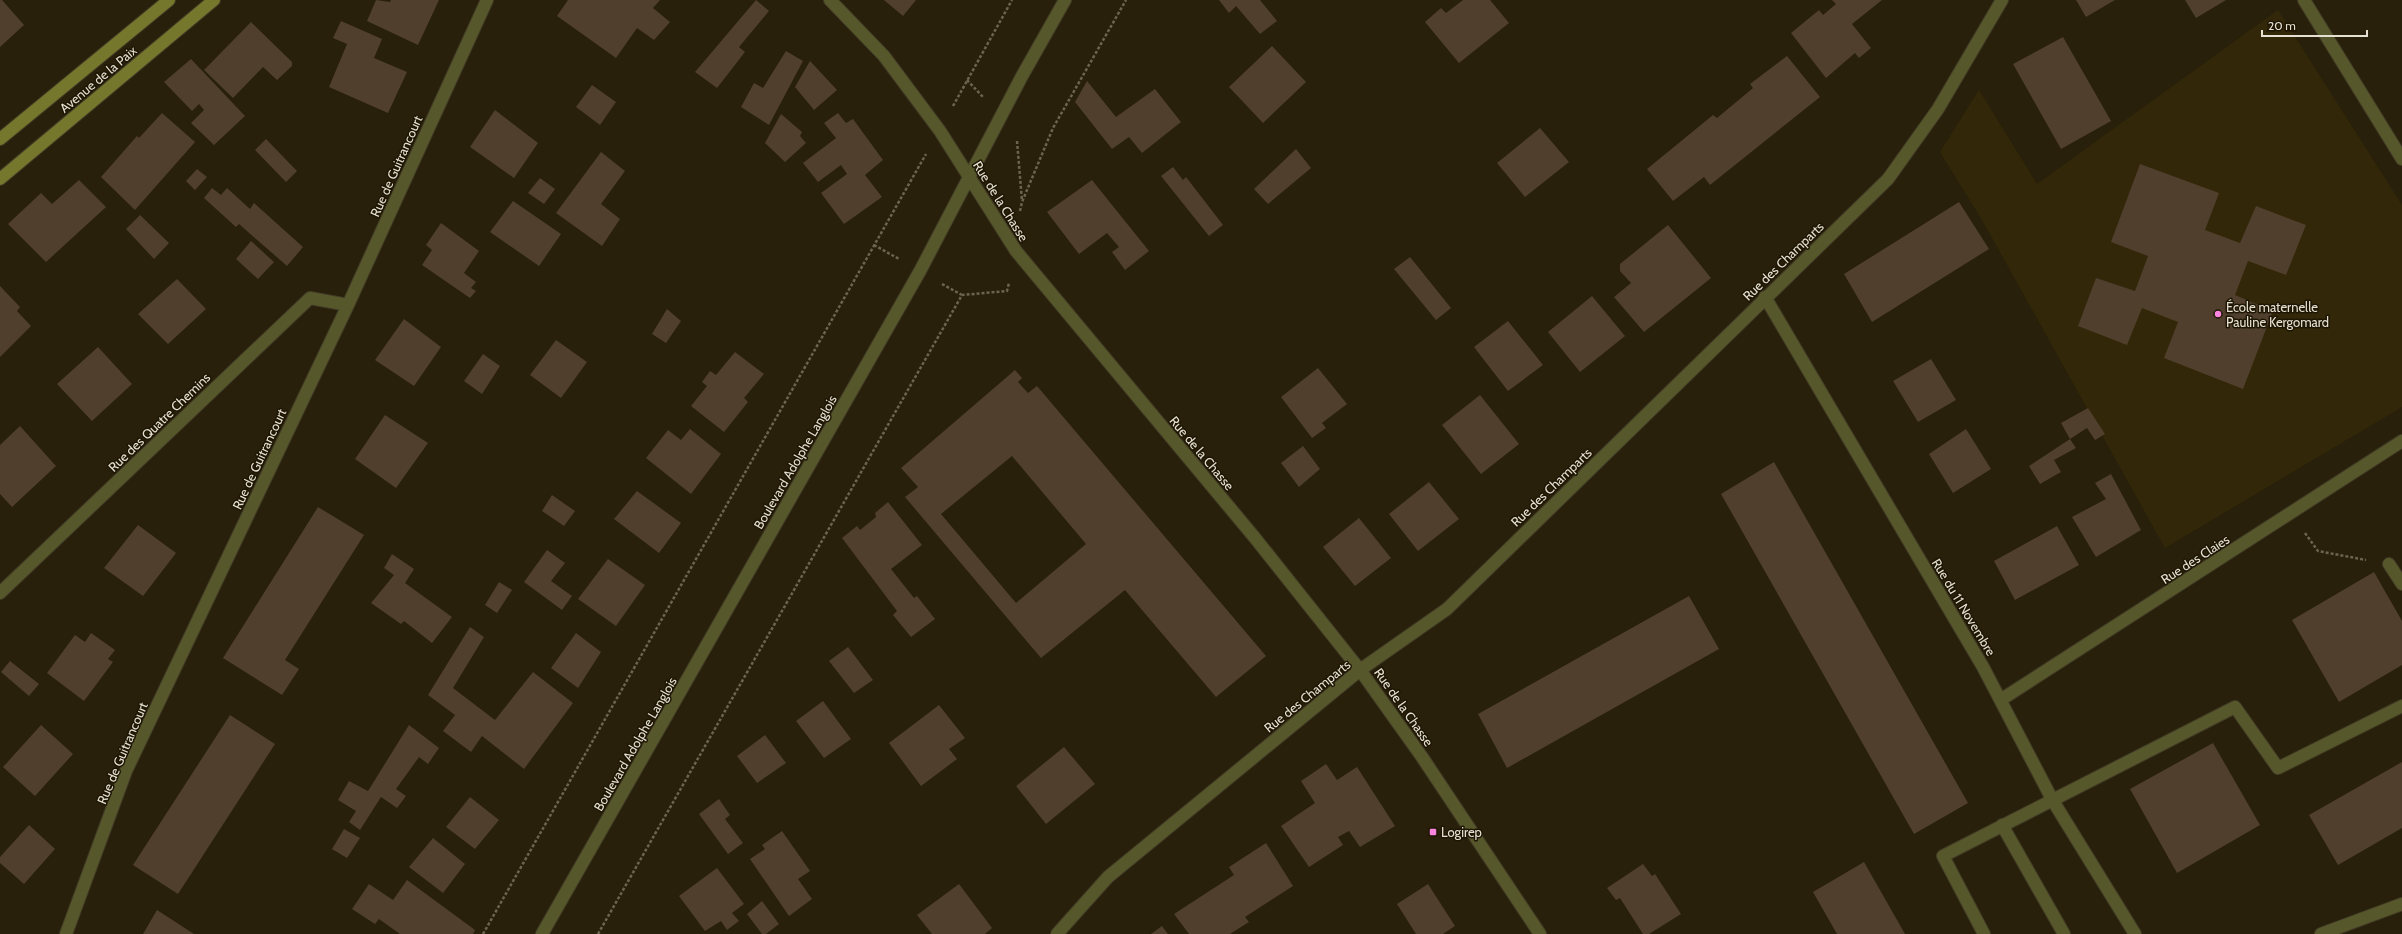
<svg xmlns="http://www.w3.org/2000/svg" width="2402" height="934" viewBox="0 0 2402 934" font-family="Cabin,sans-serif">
<rect width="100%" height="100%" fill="#28200a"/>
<path fill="#322709" d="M2278 10 2402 205V407L2165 548 1982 220 1940 152 1979 90 2037 184Z"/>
<path fill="#503f2d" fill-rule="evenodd" d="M0 0H2L24 25 0 47Z
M376 0 390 2 391 0H439L418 45 367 21Z
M568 0H660L653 8 670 22 654 40 637 28 616 58 557 16Z
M756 0 769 11 739 47 745 52 717 88 695 72Z
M884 0H916L903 16Z
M1219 0H1260L1277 21 1260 34 1236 6 1229 13Z
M1463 0H1490L1509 23 1459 63 1425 22 1441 8 1446 13Z
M1832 0H1882L1852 24 1871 48 1859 58 1855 53 1826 78 1791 33 1819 10 1823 15 1836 4Z
M2076 0H2115L2086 17Z
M2185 0H2226L2196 18Z
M341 21 382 39 374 58 407 72 388 113 329 87 347 44 333 38Z
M251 22 292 62V66L277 80 263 67 233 98 204 70Z
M2063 37 2111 121 2061 149 2013 64Z
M1272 46 1306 82 1263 123 1229 87Z
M786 51 803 61 769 125 741 107 754 83 763 88Z
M1787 56 1820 97 1710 185 1704 177 1673 201 1647 169 1713 115 1717 118 1753 88 1750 84Z
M191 59 245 116 214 145 191 123 204 110 199 104 192 111 164 82Z
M810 61 837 90 814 110 795 87Z
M1087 81 1116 117 1155 89 1181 122 1142 153 1129 137 1112 149 1075 102Z
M592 85 616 102 600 125 576 107Z
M495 110 538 143 514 178 470 147Z
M162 113 195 142 135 210 101 177 137 136 139 138Z
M838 113 846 123 853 119 883 160 865 175 882 197 844 224 821 193 847 174 841 165 818 182 803 163 836 138 824 123Z
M781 114 802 132 800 136 806 143 785 162 765 143Z
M1540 128 1569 162 1525 197 1497 163Z
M266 139 297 171 286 182 255 150Z
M1296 149 1311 168 1268 204 1254 189Z
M601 152 625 171 601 204 620 219 602 246 556 213Z
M2140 164 2219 193 2205 230 2240 243 2256 206 2306 225 2286 275 2248 261 2235 295 2273 311 2243 389 2164 358 2178 322 2142 308 2127 345 2078 326 2096 278 2135 291 2148 256 2111 242Z
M1173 167 1183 180 1186 177 1223 225 1209 236 1161 176Z
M197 169 207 177 195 190 186 181Z
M540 178 555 189 544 204 528 193Z
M79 180 106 207 46 262 8 224 41 193 52 204Z
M1092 180 1149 251 1125 270 1112 252 1119 247 1107 233 1079 254 1047 212Z
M212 188 221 195 227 188 250 209 254 203 303 247 287 266 239 224 236 227 204 198Z
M513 201 561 234 539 266 490 232Z
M1959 202 1989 249 1872 322 1844 274Z
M140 215 169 243 154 259 126 229Z
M441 223 479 251 464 273 476 282 471 288 476 291 470 298 422 265 432 250 426 245Z
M1668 225 1711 278 1644 332 1614 297 1631 283 1620 271V264Z
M251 241 274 262 258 279 236 259Z
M1410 257 1451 308 1436 320 1394 269Z
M177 279 206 309 168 344 138 314Z
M0 286 20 307 17 311 31 326 0 357Z
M1592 296 1625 336 1580 372 1548 332Z
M667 309 681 321 666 343 652 334Z
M404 319 441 347 414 386 375 360Z
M1508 321 1543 365 1508 391 1474 347Z
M556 340 587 362 561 398 530 375Z
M98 347 132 384 92 421 57 384Z
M735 352 764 374 744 398 748 402 724 432 691 406 707 386 702 382 710 371 716 375Z
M483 354 500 366 482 394 464 381Z
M1931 359 1956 400 1918 422 1893 381Z
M1318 368 1347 404 1322 423 1326 428 1312 438 1281 397Z
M1015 370 1022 378 1018 382 1028 393 1037 386 1266 656 1216 697 1125 590 1041 658 905 497 918 487 901 468ZM1012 456 1086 544 1016 603 941 514Z
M1480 395 1519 444 1481 474 1442 425Z
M2088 408 2105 434 2095 440 2087 428 2070 439 2076 448 2054 460 2061 472 2040 484 2029 466 2070 439 2061 423Z
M385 415 428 443 396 488 355 459Z
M20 426 56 466 12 507 0 494V445Z
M690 429 721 454 691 494 646 458 668 430 681 440Z
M1966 429 1991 469 1953 493 1929 454Z
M1303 446 1320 469 1299 487 1281 463Z
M1774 462 1968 803 1914 834 1721 494Z
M2111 474 2141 530 2096 557 2072 517 2106 499 2095 483Z
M1429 482 1459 519 1418 551 1389 514Z
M637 491 681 523 659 553 614 519Z
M552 495 575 511 564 526 542 511Z
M888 502 922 545 891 569 914 598 917 596 935 619 911 637 893 615 897 611 842 538 857 526 860 530 876 517 875 513Z
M318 507 364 535 285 660 299 669 282 695 223 658Z
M1359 518 1391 558 1355 586 1323 547Z
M138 525 176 553 143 596 104 568Z
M2057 526 2079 565 2015 600 1994 561Z
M547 550 565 563 551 581 572 596 562 610 524 582Z
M392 554 414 569 405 583 452 617 432 643 404 621 401 624 371 603 394 575 384 568Z
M608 559 645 585 616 626 578 599Z
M2374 572 2402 621V665L2339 702 2292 620Z
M499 582 512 590 497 613 485 605Z
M1689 596 1719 649 1507 768 1478 714Z
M470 627 484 637 453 688 495 720 533 672 573 703 524 769 482 736 471 752 443 731 455 715 428 695Z
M91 633 115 650 108 659 113 662 84 701 47 673 75 635 85 642Z
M576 633 601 652 578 688 551 668Z
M848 647 873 680 854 693 829 661Z
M10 661 39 684 29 696 1 672Z
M823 701 851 739 824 758 796 721Z
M939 705 965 738 949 749 957 759 921 786 889 743Z
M230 715 275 744 178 894 133 865Z
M41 725 73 754 35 796 3 767Z
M409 725 439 748 428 764 419 757 396 789 406 796 397 808 381 797 360 830 349 822 356 811 338 800 349 781 368 791Z
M765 735 786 763 757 783 737 756Z
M2213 743 2260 825 2177 873 2130 789Z
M1064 747 1095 784 1046 824 1016 786Z
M2402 762V828L2338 865 2309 815Z
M1326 764 1337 780 1357 767 1395 826 1360 847 1349 831 1338 837 1343 845 1309 867 1281 826 1315 803 1301 781Z
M470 797 499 820 475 849 446 827Z
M719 799 730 815 725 819 743 843 728 854 699 814Z
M29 825 55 849 24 884 0 863V857Z
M344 829 360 838 347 858 332 849Z
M782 831 810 871 798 879 812 899 789 916 750 859 765 849 762 845Z
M433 838 465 864 443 893 409 867Z
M1266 843 1293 886 1245 917 1249 922 1230 934H1189L1174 914 1234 875 1229 867Z
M1864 862 1905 934H1837L1813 892Z
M1643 864 1652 876 1655 874 1681 914 1649 934H1643L1620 898 1616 900 1607 888Z
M717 868 744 904 732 913 739 921 727 930 721 921 705 931 679 896Z
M407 880 475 930 473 934H400L379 919 375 924 352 909 369 884 393 900Z
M959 884 992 928 985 934H932L917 915Z
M1428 884 1455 926 1443 934H1416L1397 904Z
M762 901 779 924 766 934H762L747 914Z
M157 910 194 934H143Z
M1162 926 1168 934H1151Z"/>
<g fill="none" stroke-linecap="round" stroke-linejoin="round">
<defs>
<path id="lane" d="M2389 564 2402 584
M2002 825 2064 934
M1984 934 1943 856 2235 707 2278 768 2402 706"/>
<path id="street" d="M830 0 884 56 940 131 1016 251 1255 538 1360 670 1422 757 1540 934
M2304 0 2402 159
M1765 297 1983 667 2053 801 2135 934
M0 593 310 298 348 305
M2002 699 2402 441
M66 934 126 771 348 305 487 0
M542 934 920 271 1022 76 1065 0
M1057 934 1108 877 1360 670 1447 609 1888 179 1938 109 2002 0
M2321 934 2402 904"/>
<path id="secondary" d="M0 139 169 0
M0 179 214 0"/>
</defs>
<use href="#lane" stroke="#423b26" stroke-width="14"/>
<use href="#street" stroke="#423b26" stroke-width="14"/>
<use href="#secondary" stroke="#423b26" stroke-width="14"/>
<path stroke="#6b6451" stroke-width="2.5" stroke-dasharray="3 2" stroke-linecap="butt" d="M967 80 983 97
M953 106 1012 0
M1017 141 1022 201
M1020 211 1022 202 1053 128 1126 0
M874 245 899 259
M942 284 962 295
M2305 533 2318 551 2366 560
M483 934 926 154
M598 934 962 295 1007 291 1009 283"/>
<use href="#lane" stroke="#56582c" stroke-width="12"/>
<use href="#street" stroke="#56582c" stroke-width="12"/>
<use href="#secondary" stroke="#74772c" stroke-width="12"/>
</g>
<g fill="#fe85df" stroke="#1e1603" stroke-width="1.5">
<circle cx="2218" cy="314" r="4"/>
<rect x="1429" y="828" width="8" height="8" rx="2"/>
</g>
<g text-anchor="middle" stroke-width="3" stroke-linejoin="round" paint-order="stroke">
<g font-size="13" fill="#e5e0d2" stroke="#1e1603">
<text transform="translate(98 79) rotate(-40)" y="5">Avenue de la Paix</text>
<text transform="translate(396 166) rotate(-66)" y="5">Rue de Guitrancourt</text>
<text transform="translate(1001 201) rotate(58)" y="5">Rue de la Chasse</text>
<text transform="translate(1783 261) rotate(-44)" y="5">Rue des Champarts</text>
<text transform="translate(159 422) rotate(-44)" y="5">Rue des Quatre Chemins</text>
<text transform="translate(1202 453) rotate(50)" y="5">Rue de la Chasse</text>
<text transform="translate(259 459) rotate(-65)" y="5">Rue de Guitrancourt</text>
<text transform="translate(795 462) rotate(-60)" y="5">Boulevard Adolphe Langlois</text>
<text transform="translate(1551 487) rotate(-44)" y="5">Rue des Champarts</text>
<text transform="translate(2195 559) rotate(-33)" y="5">Rue des Claies</text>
<text transform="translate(1964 607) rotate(59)" y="5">Rue du 11 Novembre</text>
<text transform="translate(1307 696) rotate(-39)" y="5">Rue des Champarts</text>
<text transform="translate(1404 707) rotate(55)" y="5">Rue de la Chasse</text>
<text transform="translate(635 744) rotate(-60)" y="5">Boulevard Adolphe Langlois</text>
<text transform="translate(122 753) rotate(-67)" y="5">Rue de Guitrancourt</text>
</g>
<g font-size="13" fill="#e5e0d2" stroke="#1e1603" text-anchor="start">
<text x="2226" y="312">École maternelle<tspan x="2226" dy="15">Pauline Kergomard</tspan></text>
<text x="1441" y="837">Logirep</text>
</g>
</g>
<path d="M2262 30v6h105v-6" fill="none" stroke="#e5e0d2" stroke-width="2"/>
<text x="2268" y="30" font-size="12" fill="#e5e0d2" stroke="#1e1603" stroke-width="3" paint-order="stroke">20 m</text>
</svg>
